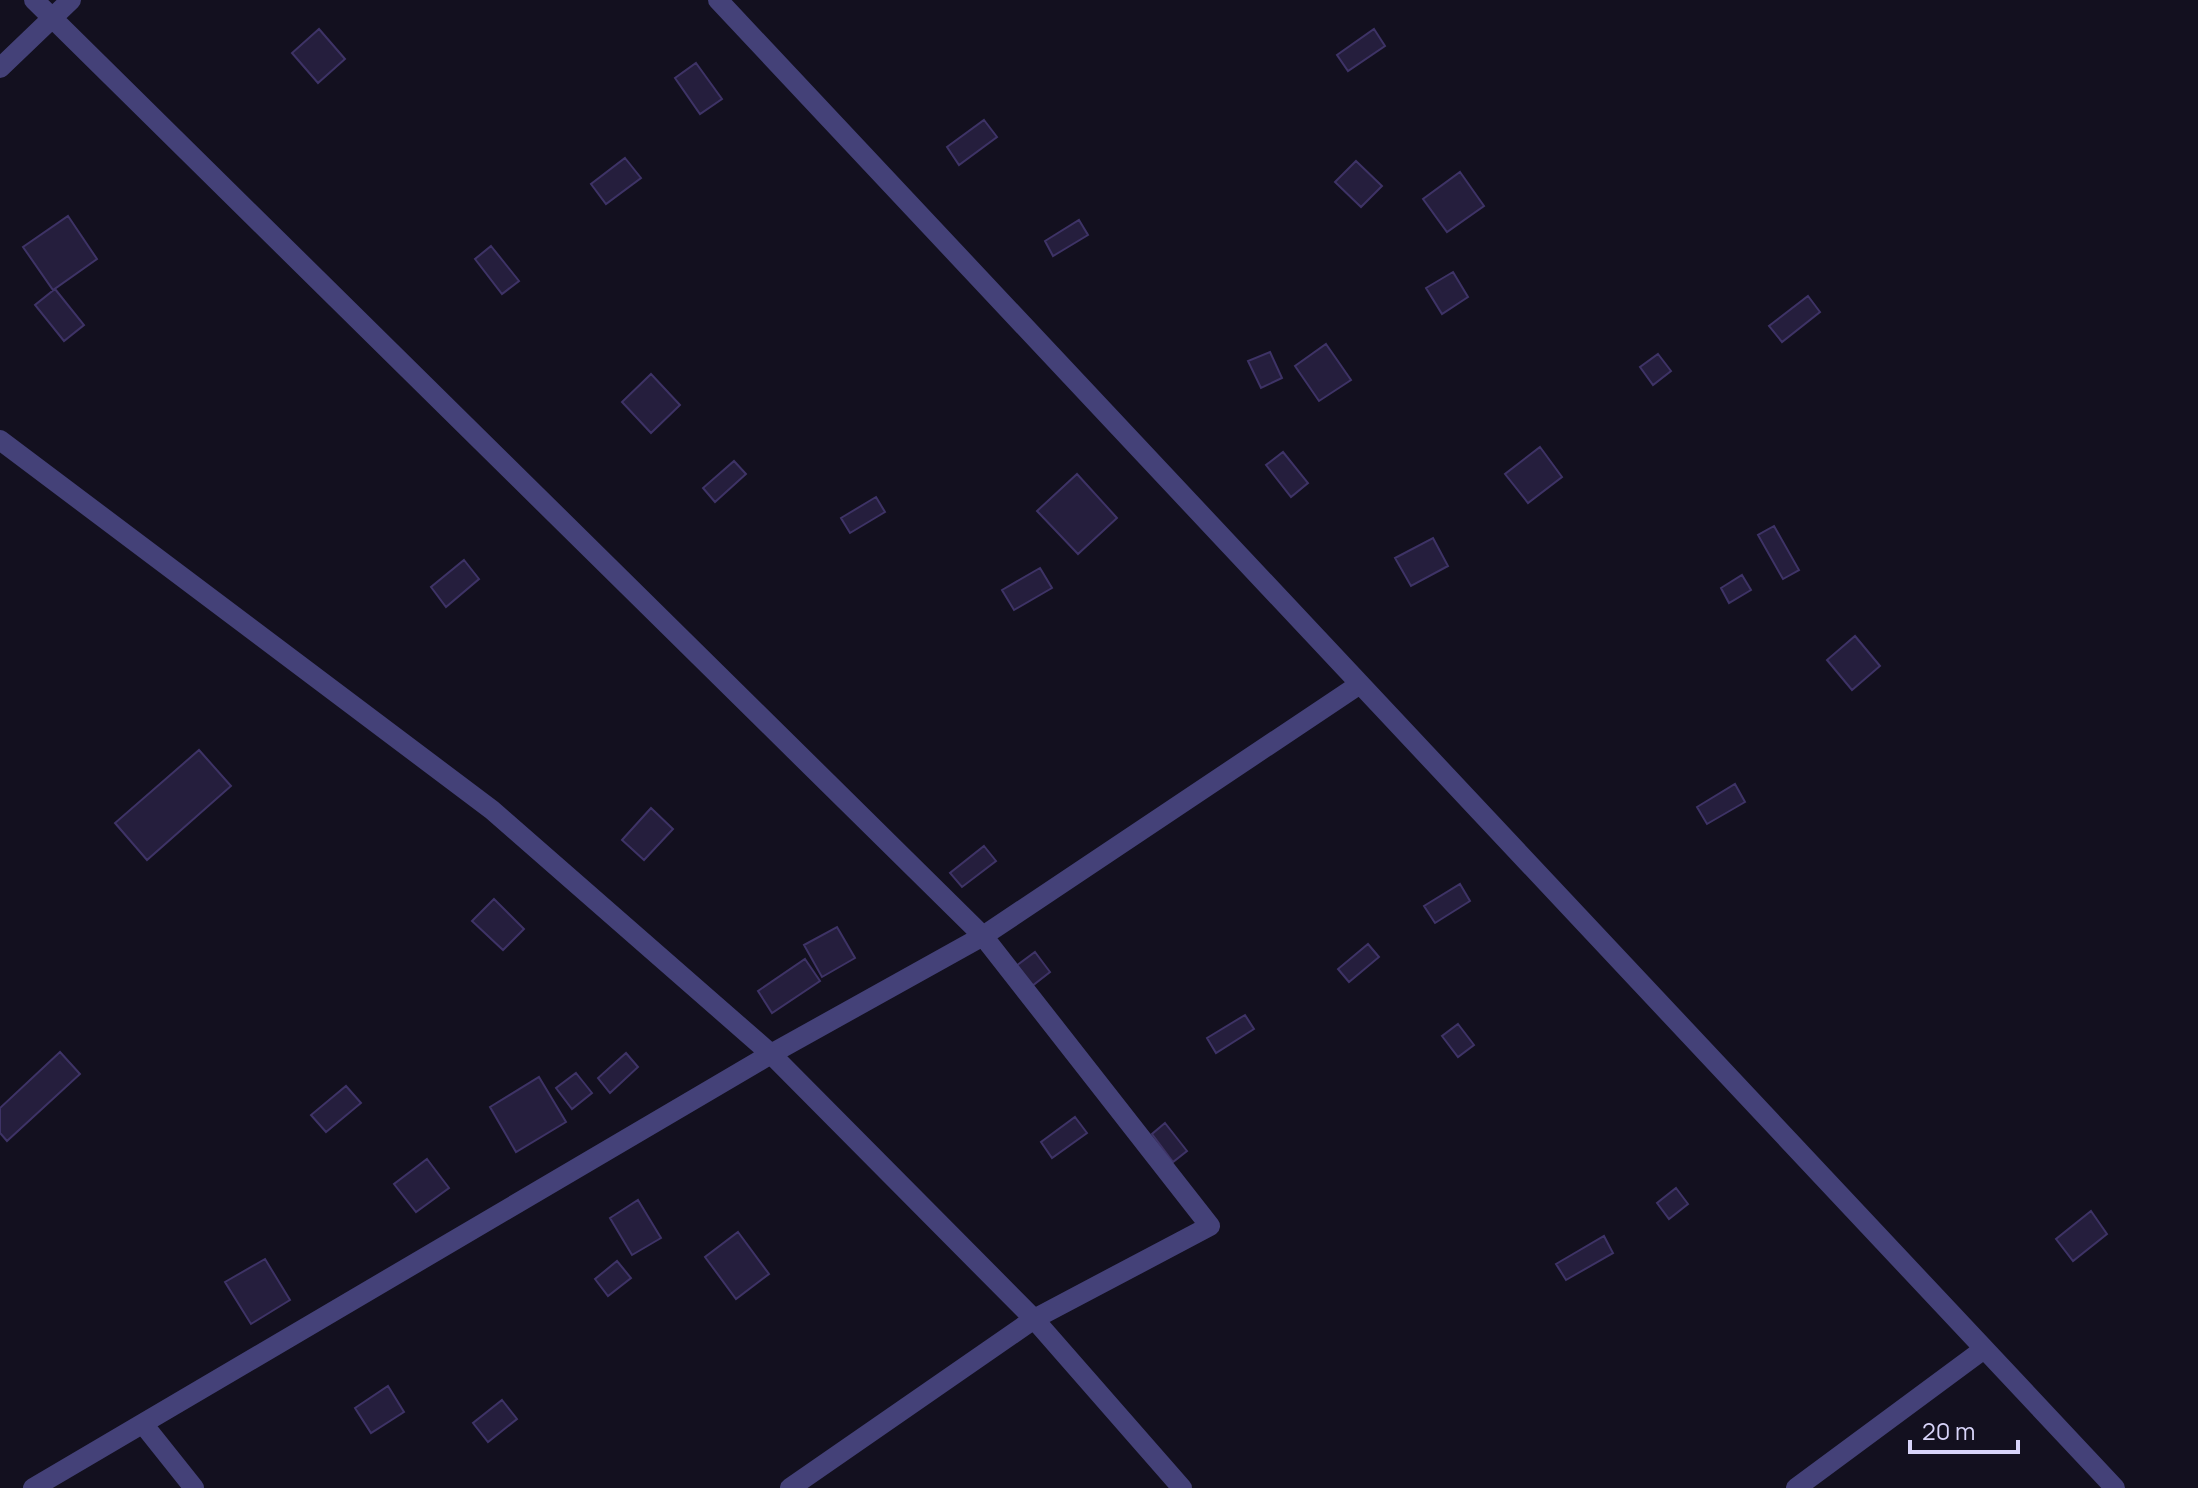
<svg xmlns="http://www.w3.org/2000/svg" width="2198" height="1488" viewBox="0 0 2198 1488" font-family="Manrope,sans-serif">
<rect width="100%" height="100%" fill="#13101f"/>
<path fill="#251e3d" stroke="#3e3366" stroke-width="2" d="M319 29 345 59 318 83 292 53Z
M1374 29 1385 46 1348 71 1337 55Z
M696 63 722 99 700 114 675 78Z
M984 120 997 137 959 165 947 147Z
M625 158 641 178 606 204 591 184Z
M1356 161 1382 186 1361 207 1335 182Z
M1460 172 1484 206 1447 232 1423 199Z
M68 216 97 259 53 290 23 247Z
M1079 220 1088 235 1053 256 1045 241Z
M491 246 519 281 502 294 475 259Z
M1453 272 1468 297 1442 314 1426 288Z
M55 289 84 325 64 341 35 305Z
M1808 296 1820 312 1782 342 1769 326Z
M1326 344 1351 380 1319 401 1295 366Z
M1270 352 1282 378 1261 388 1248 361Z
M1658 354 1671 371 1653 385 1640 367Z
M651 374 680 405 651 433 622 402Z
M1540 447 1562 477 1528 503 1505 474Z
M1283 452 1308 483 1291 497 1266 465Z
M734 461 746 474 715 502 703 488Z
M1077 474 1117 518 1078 554 1037 511Z
M876 497 885 512 850 533 841 518Z
M1774 526 1799 570 1783 579 1758 535Z
M1433 538 1448 566 1411 586 1395 558Z
M464 560 479 579 446 607 431 587Z
M1040 568 1052 588 1014 610 1002 590Z
M1742 575 1751 590 1729 603 1721 588Z
M1855 636 1880 666 1852 690 1827 660Z
M199 750 231 786 147 860 115 823Z
M1735 784 1745 802 1707 824 1697 807Z
M651 808 673 829 644 860 622 840Z
M984 846 996 861 962 887 950 873Z
M1460 884 1470 901 1435 923 1424 906Z
M494 899 524 929 503 950 472 921Z
M837 927 855 958 822 977 804 945Z
M1368 944 1379 957 1349 982 1338 969Z
M1035 952 1050 972 1032 986 1016 966Z
M805 959 820 981 772 1013 758 991Z
M1245 1015 1254 1029 1216 1053 1207 1038Z
M1458 1024 1474 1045 1458 1057 1442 1036Z
M60 1052 80 1074 7 1141 0 1133V1108Z
M626 1053 638 1067 610 1093 598 1078Z
M576 1073 592 1093 572 1109 556 1088Z
M539 1077 566 1122 516 1152 490 1107Z
M346 1086 361 1103 326 1132 311 1115Z
M1075 1117 1087 1133 1052 1158 1041 1142Z
M1165 1123 1187 1151 1173 1162 1152 1134Z
M427 1159 449 1188 416 1212 394 1184Z
M1676 1188 1688 1204 1669 1219 1657 1203Z
M638 1200 661 1238 632 1255 610 1218Z
M2091 1211 2107 1234 2073 1261 2056 1239Z
M738 1232 769 1274 736 1299 705 1257Z
M1604 1236 1613 1253 1566 1280 1556 1264Z
M265 1259 290 1300 251 1324 225 1282Z
M617 1261 631 1278 608 1296 595 1279Z
M388 1386 404 1412 371 1433 355 1408Z
M502 1400 517 1419 488 1442 473 1423Z"/>
<g fill="none" stroke-linecap="round" stroke-linejoin="round">
<path stroke="#444178" stroke-width="20" d="M34 0 983 936 1210 1226 1034 1319 790 1488
M718 0 2115 1488
M0 68 71 0
M0 440 492 810 771 1054 1034 1319 1182 1488
M143 1424 194 1488
M33 1488 771 1054 983 936 1360 684
M1796 1488 1984 1349"/>
</g>
<path d="M1910 1440v12h108v-12" fill="none" stroke="#d8d4f9" stroke-width="4"/>
<text x="1922" y="1440" font-size="24" fill="#d8d4f9" stroke="#13101f" stroke-width="6" paint-order="stroke">20 m</text>
</svg>
